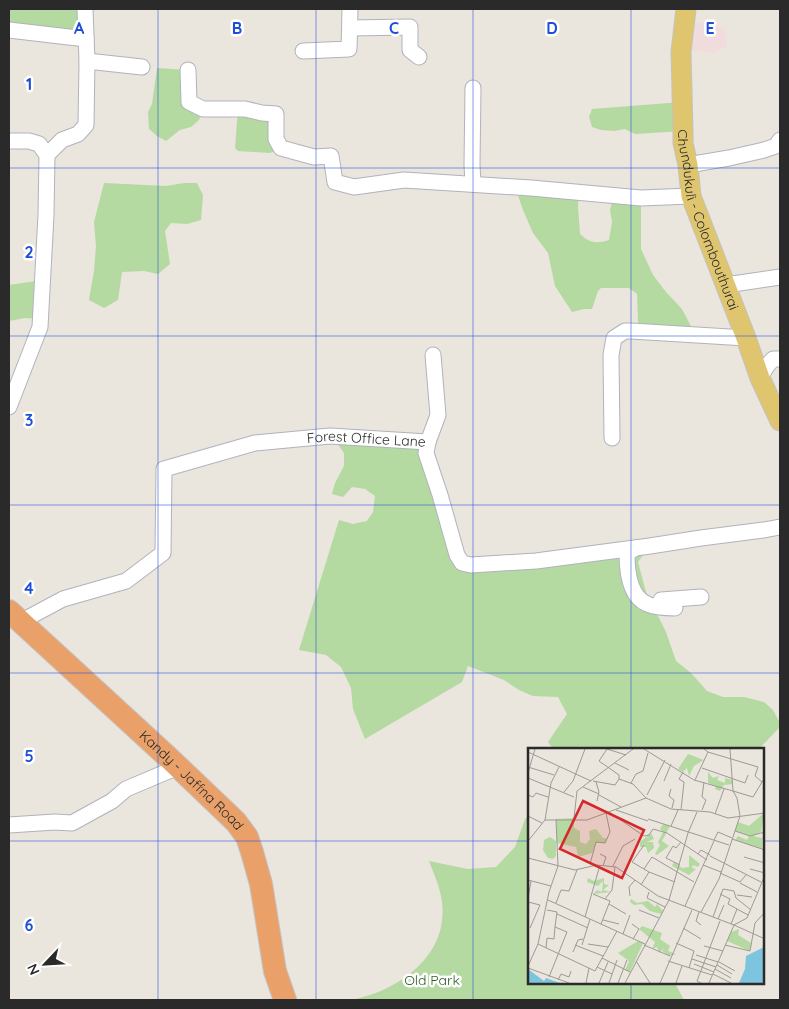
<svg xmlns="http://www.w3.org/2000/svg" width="789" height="1009" viewBox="0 0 789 1009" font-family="Quicksand,sans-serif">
<rect width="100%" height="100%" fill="#eae5dd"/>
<path fill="#f0dcdd" d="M693 22 710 23 725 30 727 47 712 53 692 50Z"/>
<path fill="#b4daa1" d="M9 9H82L86 39 9 30Z
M157 68 188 70 189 102 203 109 199 120 191 127 180 130 166 141 157 136 149 129 148 112 152 104Z
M682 102 683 131 635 134 625 129 614 131 601 130 592 127 589 117 592 109Z
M238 109 276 114 281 148 270 153 238 151 235 148Z
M104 183 166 186 184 183H197L203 195 201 220 187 224 171 223 165 231 170 264 158 274 144 271 122 272 118 300 104 308 89 300 94 271 96 246 94 222Z
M515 187 579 192 578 207 580 234C590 243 595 244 609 240L612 222 610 210 614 196 641 198V249L653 275 666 292 682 309 696 336 650 332 638 322 637 294 629 288H601L598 291 592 309H584L572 312 555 286 548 253 533 233 523 210Z
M43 280 40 319 25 318 9 321V285Z
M428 442 462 563 650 546 638 562 646 592 666 632 676 661 691 673 707 691 723 697H744L764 702 773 710 780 723V727L759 749H553L548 742 567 714 558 697 533 696 519 690 504 680 468 666 462 682 365 739 353 709 351 688 341 667 326 655 299 650 339 520 353 524 367 521 373 512 375 496 365 489 352 487 343 497 332 494 335 483 344 466V453L337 443Z
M529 815V983H675L684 1000H352C363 997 375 994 385 989 420 972 447 943 442 902 440 887 434 874 429 861L468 869 496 867 515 847 525 819Z"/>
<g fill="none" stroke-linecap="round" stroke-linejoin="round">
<defs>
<g id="minor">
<path d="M350 28 410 27V50L419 57"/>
<path d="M9 30 86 39"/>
<path d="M303 51 349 49 350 9"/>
<path d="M87 61 142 67"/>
<path d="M188 70 189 102 203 109H245L262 113 276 114V139L281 148 314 157 331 156 335 182 354 187 404 180 531 188 641 198 691 196"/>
<path d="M473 88 472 165 473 184"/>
<path d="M9 141H29L39 144 47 155"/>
<path d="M688 165 729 158 764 150 776 146 780 140"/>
<path d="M726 285 780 277"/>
<path d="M760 378 767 366 773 359H780"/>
<path d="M9 407 40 327 46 215 47 155 62 140 78 134 86 125 87 61 85 9"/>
<path d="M612 438 611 355 614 338 625 331H631L746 338"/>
<path d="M428 442 438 415 433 355"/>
<path d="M635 548 627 554C627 571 629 596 647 604 656 608 666 608 675 608"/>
<path d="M661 600 701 597"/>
<path id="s1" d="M20 622 63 599 126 581 163 553 164 469 255 443 330 436 428 442 426 453 440 495 457 555 462 563 471 565 536 561 650 546 701 538 764 530 780 527"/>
<path d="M9 825 55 822 72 823 112 801 126 789 178 767"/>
</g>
<g id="major">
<path id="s2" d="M686 9 681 52 683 131V143L688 165 691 196 746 338 760 378 780 421"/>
</g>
<g id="highway">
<path id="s3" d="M9 611 170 759 236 822 247 837 252 852 261 884 275 971 285 1000"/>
</g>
</defs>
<use href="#minor" stroke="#b1b3bc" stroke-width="17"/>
<use href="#major" stroke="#c3c3c3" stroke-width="21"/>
<use href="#highway" stroke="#c3c3c3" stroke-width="24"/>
<use href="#minor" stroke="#fff" stroke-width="15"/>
<use href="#major" stroke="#dfc56e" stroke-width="19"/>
<use href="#highway" stroke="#eaa169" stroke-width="22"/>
</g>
<path fill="none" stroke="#1d4ed8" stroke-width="1" stroke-opacity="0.55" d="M158 9V1000M316 9V1000M473 9V1000M631 9V749M9 168H780M9 336H780M9 505H780M9 673H780M9 841H529M763 841H780M631 983V1000"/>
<g text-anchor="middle" stroke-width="5" stroke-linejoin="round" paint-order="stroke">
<g font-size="14" fill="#2a2a2a" stroke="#fff">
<text dy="5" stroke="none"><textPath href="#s2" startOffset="215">Chundukuli - Colombouthurai</textPath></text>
<text dy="5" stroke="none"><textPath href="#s1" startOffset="451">Forest Office Lane</textPath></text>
<text dy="5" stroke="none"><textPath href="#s3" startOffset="249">Kandy - Jaffna Road</textPath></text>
</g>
<g font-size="14" fill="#2f5d23" stroke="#fff">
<text x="432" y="985">Old Park</text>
</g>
</g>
<g transform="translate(528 748)">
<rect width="236" height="236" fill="#eae5dd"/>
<path d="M160 6 176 12 166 18 161 28 159 20 155 24 150 21ZM180 24 185 30 191 28 189 32 197 35V30L204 32 205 36 196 37 192 43 187 41 188 38 180 35ZM236 65 233 84 225 88 234 90V101L207 92 210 88 219 92 221 88 207 83 210 74 221 78ZM46 70V80L52 83V94L58 96 62 91 61 83 68 81 75 90H79L77 95 69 94 64 105 50 109 48 99 29 95 28 71ZM135 76 142 78 134 93 141 98 129 107 127 106 132 97 130 94 135 84 132 81ZM123 85 126 91 119 94H125L126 100 120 105 118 99H112V94ZM22 89 28 93V108L25 111 20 110 15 102 16 92ZM161 107 172 116 170 119 165 117 164 120 168 121 161 127 144 118 146 114 154 120 161 119ZM60 130 66 133 76 130V136L81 137 75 142 83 144 65 146 69 142 74 144 75 133 70 138 59 134ZM103 151 109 155 120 153 127 159 129 156 135 163 133 166 122 163 114 156 106 157 102 154ZM114 178 134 185 132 191 142 198 140 203 148 206 142 208 134 203 136 200 131 205 129 199 124 201 127 194 111 181ZM211 181 210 187 223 195 222 203 199 193 203 184ZM110 193 115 195 102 224 97 222 101 213 90 205Z" fill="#b4daa1"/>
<path d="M236 199V235H211L217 221 218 208ZM0 221 16 233 18 230 32 235H0Z" fill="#7dc4df"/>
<path fill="none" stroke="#9d9a95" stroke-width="1" d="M116 1 166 32 205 43 209 50 212 68 191 131 173 164M202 1 205 43 225 49 237 29M0 4 63 33M180 4 230 19 227 28 234 34M87 15 101 22M0 19 26 27M174 20 217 35 220 27M0 25 7 1M0 30 46 49M91 31V27L71 13 79 1 98 7M167 32 180 4 176 1M65 33 87 37 91 31 105 36 118 50M136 33 143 16M68 34 71 44 69 53M103 35 108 26 115 23 120 5M55 39 71 46M143 41 141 48 146 52 144 60M36 44 45 33 57 1M0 47 5 49 8 45 20 49M71 47 93 59M119 47 137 12M88 62 120 73M153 62 156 34 151 31 155 24M174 62 178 52 174 49 176 34M81 64 116 88 121 87 125 81 139 85 179 112M187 66 196 41M0 68 14 75M46 70 49 43 105 1M120 71 201 97M17 72 23 35 31 19M143 78 150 62M207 83 222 88 237 84M204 91 237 102M186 92 190 84 204 90M0 93 17 72H59L118 50 143 61 182 64 200 70 237 65M72 106 78 109 75 118M170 106 173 102 182 107M182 108 233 134M216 109 237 115M0 110 47 122 69 117 88 119 130 148 206 177 181 235M62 116 68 94 77 95 82 84 78 65M152 117 138 110 145 98 148 100 153 94M175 117 193 124M85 118 95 98 107 91M116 121 124 109 166 134M222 121 237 125M121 124 147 134M192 125 212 134 218 127M0 132 23 138M212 135 229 144M113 137 121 124 104 114 116 97M121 144 119 150 137 159M65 146 77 151 84 142 87 119M192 146 202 151 200 156 220 167M209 147 224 149M102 148 101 139 107 132M0 150 3 133M20 152 117 196M0 154 12 157 2 180M28 155 33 142 41 143 49 122M81 156 98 166M157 158 186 93M19 162 29 164 27 179 39 184 21 229M111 162 131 170M171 164 168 173 173 177M29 166 60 180M57 169 72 117M185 169 195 141 206 143 208 150 223 162M190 171 196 157M75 172 91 176M73 176 82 153 77 151M104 176 111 181 105 191M203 176 209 161M206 177 219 170 237 127M206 177 237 191M155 180 173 191M95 186 102 167M148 195 166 203 161 220M10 196 67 223 89 183M60 196 80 199M47 197 75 208M54 197 62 171M116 197 142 208M197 197 222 203 227 175 237 164M176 198 195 203M18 200 19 190 26 191 27 179M45 204 50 192 55 191M168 207 190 214M74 210 102 224M164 211 188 219M108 213 122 235M140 213 184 227M191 214 207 223M166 216 186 224M189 217 204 226M0 218 10 196 21 144 30 118 28 71M69 219 84 226M0 220 41 235M187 221 203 230M185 226 203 235M30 232 33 226 41 229 43 223M58 235 61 220M71 235 80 214M81 235 89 212M90 235 99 212M97 235 141 152 160 85 169 64M132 235 164 162M148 235 154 218M173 235 169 233 192 173"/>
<path fill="#d62828" fill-opacity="0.15" stroke="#d62828" stroke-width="2.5" d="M55 53 116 82 94 130 32 101Z"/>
<rect width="236" height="236" fill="none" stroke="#2a2a2a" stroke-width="2.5"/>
</g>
<g font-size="16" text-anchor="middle" font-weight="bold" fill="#1d4ed8" stroke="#fff" stroke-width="5" stroke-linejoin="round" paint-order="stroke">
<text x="79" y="34">A</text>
<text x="237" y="34">B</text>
<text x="394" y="34">C</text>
<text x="552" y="34">D</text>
<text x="710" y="34">E</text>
<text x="29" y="90">1</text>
<text x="29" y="258">2</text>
<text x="29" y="426">3</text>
<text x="29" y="594">4</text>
<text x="29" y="762">5</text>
<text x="29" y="931">6</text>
</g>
<rect width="789" height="1009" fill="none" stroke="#2a2a2a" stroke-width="20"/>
<g transform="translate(45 964) rotate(245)" stroke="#ffffff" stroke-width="4" paint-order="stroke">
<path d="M0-4L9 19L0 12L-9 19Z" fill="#2a2a2a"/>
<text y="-8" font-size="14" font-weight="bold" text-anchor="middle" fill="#2a2a2a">N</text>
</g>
</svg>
